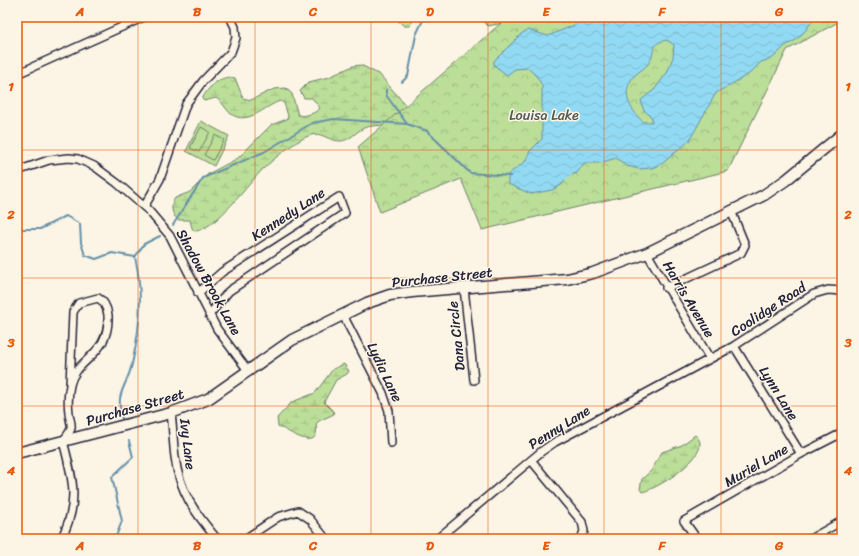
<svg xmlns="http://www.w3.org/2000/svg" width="859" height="556" viewBox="0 0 859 556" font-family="Sriracha,sans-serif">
<defs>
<pattern id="wetland-marsh" width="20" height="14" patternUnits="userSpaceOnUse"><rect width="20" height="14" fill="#bbde98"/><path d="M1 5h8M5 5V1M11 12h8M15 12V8" fill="none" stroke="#a0be84"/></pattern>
<pattern id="park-crowns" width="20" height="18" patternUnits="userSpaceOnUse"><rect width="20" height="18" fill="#bbde98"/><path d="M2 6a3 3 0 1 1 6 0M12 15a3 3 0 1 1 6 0" fill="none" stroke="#a0be84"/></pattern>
<pattern id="water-waves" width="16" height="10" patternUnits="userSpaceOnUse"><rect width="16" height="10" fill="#92daf3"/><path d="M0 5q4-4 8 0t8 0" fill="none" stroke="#7ebbd1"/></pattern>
</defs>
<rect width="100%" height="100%" fill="#fcf5e5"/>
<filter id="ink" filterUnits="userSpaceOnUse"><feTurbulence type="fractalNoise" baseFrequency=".025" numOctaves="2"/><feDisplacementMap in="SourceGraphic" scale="8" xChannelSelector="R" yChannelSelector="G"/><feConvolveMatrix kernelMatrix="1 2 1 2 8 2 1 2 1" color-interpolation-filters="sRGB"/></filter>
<g filter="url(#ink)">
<path fill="url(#wetland-marsh)" stroke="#6e806a" d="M394 17H413L412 23 409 26H404Z
M480 17H514L513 21 488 26Z
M361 65 380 75 408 108 400 126C388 126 375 124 364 128 355 132 350 141 340 141 323 140 322 128 302 139 288 147 275 158 263 169 249 183 214 232 194 231L192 228 190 220H178C171 214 170 205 175 198L190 192 208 174 238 158 271 125 287 119 288 116 284 103 280 101C265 106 248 126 231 114 226 110 223 102 216 98L204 101 202 99C208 87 221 74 235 78L243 98 251 100 274 89 286 88 292 94 298 115C305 117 316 113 320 108L312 98H304L300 91 309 82 329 77 353 66Z
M344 364 349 371 347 374 336 380 324 402 333 411 334 414 319 421 316 424C321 454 290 432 278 426L277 418 292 402 315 393 333 369Z
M695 435C718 452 656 490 642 492L640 489 642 479 651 471 662 452 682 445Z"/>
<path fill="url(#park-crowns)" stroke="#6e806a" d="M508 17H842V20L787 50 728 171 482 230 461 179 380 212 358 147Z
M201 121 229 136 214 166 186 151Z"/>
<path fill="#bbde98" stroke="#6e806a" d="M201 127 210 132 199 152 190 148Z
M215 135 224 140 213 160 204 155Z"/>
<path fill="url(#water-waves)" stroke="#6590a9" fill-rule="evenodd" d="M582 17H815L805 31 796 40 785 46 773 58 761 62 749 74 716 93 689 141 663 163 652 168 639 169 627 166 616 158 600 163H584L577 173 572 174 560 186 552 190 531 194 508 184V175L511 172 525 162 530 151 542 139V85L537 77 528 68 515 69 507 75 494 65V61L521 34 528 30 548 36 572 26ZM667 40 674 45 673 57 667 73 654 90 641 100 643 109 652 118V122H643C630 109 620 93 634 76 638 72 644 69 648 64 657 53 648 43 667 40Z"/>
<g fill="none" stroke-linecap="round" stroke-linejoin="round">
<path stroke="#6590a9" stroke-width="2" d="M402 82 408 76 416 35 423 20 444 19 448 17
M386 90V95L407 124
M173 225 203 178 264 152 312 123 334 119 407 124 427 131 470 173 510 176
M17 229H40L66 216 80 224 81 243 85 255 96 259 112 253 135 257 144 244 160 236
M123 422C114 391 126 390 132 364 140 330 143 291 135 257
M115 539 122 521 112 477 133 457 129 441"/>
<defs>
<path id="minor" d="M17 74 144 17
M17 171 49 160 69 158 78 159 94 166 117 183 149 211 170 236 217 329 249 372
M144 207 160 179 186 104 203 81 231 52 236 38 235 27 230 17
M647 253 710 359
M464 288 474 380
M666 288 741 253 745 245 732 213
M198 293 222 272 339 197 345 213 229 291 209 315
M343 315 383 393 389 411 391 443
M734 346 801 454
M171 413C173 428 173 442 175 457 179 491 195 513 217 539
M531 460 582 522 584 531 581 539
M61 539C80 503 73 479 63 441 66 437 70 433 71 428 72 423 69 418 69 413 68 405 68 394 70 385 76 357 110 357 108 315 107 308 104 301 98 298L79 303 73 312 70 385
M245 539 278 517 298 511 310 519 326 539
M437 539 542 451 555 442 734 346 814 294 828 290 842 291
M697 539 684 521 801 454 842 433
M810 539 842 521"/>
<path id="secondary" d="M17 453 171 413 208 399 292 340 367 303 390 295 412 292 543 281 567 279 593 273 647 253 764 195 786 180 842 134"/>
</defs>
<use href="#minor" stroke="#22223b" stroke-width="10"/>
<use href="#secondary" stroke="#22223b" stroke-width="13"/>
<use href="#minor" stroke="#fcf5e5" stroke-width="7"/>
<use href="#secondary" stroke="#fcf5e5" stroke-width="10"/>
</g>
</g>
<path fill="none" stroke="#e8590c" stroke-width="1" stroke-opacity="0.55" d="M138 17V539M255 17V539M371 17V539M488 17V539M604 17V539M721 17V539M17 150H842M17 278H842M17 406H842"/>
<g text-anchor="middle" stroke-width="3" stroke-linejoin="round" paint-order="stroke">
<g font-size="14" fill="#505a57" stroke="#fcf5e5">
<text x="544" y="120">Louisa Lake</text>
</g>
<g font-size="14" fill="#22223b" stroke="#fcf5e5">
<text transform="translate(288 214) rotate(-33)" y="5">Kennedy Lane</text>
<text transform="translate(442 277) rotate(-6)" y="5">Purchase Street</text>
<text transform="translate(209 282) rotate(61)" y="5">Shadow Brook Lane</text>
<text transform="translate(689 299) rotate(59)" y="5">Harris Avenue</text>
<text transform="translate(768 309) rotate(-33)" y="5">Coolidge Road</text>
<text transform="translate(456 336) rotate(-96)" y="5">Dana Circle</text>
<text transform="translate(385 372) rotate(65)" y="5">Lydia Lane</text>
<text transform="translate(779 393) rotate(58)" y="5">Lynn Lane</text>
<text transform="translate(135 407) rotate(-16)" y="5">Purchase Street</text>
<text transform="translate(559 427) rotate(-32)" y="5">Penny Lane</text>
<text transform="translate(188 444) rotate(83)" y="5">Ivy Lane</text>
<text transform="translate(756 465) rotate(-30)" y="5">Muriel Lane</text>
</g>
</g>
<rect width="859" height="556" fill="none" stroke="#fcf5e5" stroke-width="44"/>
<rect x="22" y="22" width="815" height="512" fill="none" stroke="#e8590c" stroke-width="1.5"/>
<g font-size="13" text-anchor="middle" font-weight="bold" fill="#e8590c">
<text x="80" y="16">A</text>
<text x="197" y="16">B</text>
<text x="313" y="16">C</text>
<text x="430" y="16">D</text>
<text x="546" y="16">E</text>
<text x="662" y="16">F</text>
<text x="779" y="16">G</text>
<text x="11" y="91">1</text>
<text x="848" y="91">1</text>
<text x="11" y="219">2</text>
<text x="848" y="219">2</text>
<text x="11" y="347">3</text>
<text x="848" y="347">3</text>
<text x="11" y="475">4</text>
<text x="848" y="475">4</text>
<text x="80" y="550">A</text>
<text x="197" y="550">B</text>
<text x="313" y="550">C</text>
<text x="430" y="550">D</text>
<text x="546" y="550">E</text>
<text x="662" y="550">F</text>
<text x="779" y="550">G</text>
</g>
</svg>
